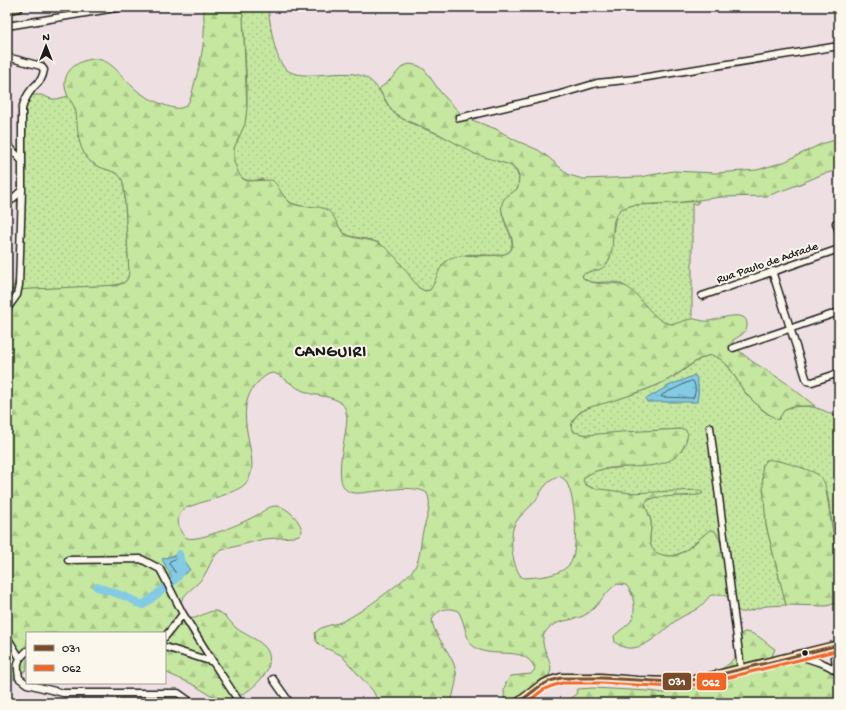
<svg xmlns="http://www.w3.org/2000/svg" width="846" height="710" viewBox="0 0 846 710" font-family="'Gochi Hand',sans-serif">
<defs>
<pattern id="grass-dots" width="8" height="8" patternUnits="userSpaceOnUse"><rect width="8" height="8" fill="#c5e7a0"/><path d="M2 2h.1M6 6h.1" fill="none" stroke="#a9c689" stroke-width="1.8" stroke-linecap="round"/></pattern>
<pattern id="forest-firs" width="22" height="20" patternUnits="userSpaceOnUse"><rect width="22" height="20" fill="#c5e7a0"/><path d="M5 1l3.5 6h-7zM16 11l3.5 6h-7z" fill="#a9c689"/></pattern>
<pattern id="water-ripples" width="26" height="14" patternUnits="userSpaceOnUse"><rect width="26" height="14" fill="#83cbe4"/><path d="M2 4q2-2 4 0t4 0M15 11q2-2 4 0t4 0" fill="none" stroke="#71aec3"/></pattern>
</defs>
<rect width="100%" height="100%" fill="#eedfe3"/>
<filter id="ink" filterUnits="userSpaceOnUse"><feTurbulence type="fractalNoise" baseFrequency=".025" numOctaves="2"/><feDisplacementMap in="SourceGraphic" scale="8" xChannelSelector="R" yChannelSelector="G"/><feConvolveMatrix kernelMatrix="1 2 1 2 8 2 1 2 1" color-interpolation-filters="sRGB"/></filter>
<g filter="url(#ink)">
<path fill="url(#grass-dots)" stroke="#70825e" d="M241 7H268C270 22 274 61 287 70 303 82 342 68 362 76 383 84 382 105 398 116 410 124 426 129 440 135 463 145 486 157 510 165 517 172 521 177 518 188 514 192 508 195 504 200 498 208 505 224 509 232 524 267 481 251 465 255 457 258 448 265 441 269L435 284 430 290 425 291 419 288 379 243 371 240 350 236 344 233 336 223 305 207 291 203 282 194 262 179C245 183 237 179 234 162 230 146 242 135 245 121 247 111 247 100 247 90 246 65 244 41 243 16Z
M31 95H41L52 99H57L68 96C70 100 74 104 75 109 80 126 76 146 89 160 97 169 117 170 121 177 123 180 123 184 124 187L129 272 128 278 124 283 109 286 12 290 17 276 19 258 17 196 21 147V113Z
M699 201 697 204H692V319C684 321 674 326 665 323 650 318 639 291 619 283 607 279 593 287 583 278L582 275 586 272 599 269 613 232 616 216 620 209 633 205 662 204Z
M710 355C728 358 734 377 743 390 747 396 762 410 768 414 771 416 776 417 779 419L784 409C809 403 818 407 839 418V569L827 491 815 473 776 460 763 464 766 525 786 605 766 606 745 612H741L736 609 722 545 705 534C693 544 679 560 662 555 657 554 653 551 651 546 648 538 652 530 651 521 650 515 646 510 645 504 653 493 675 496 689 496L649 493H630L600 490 592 488 586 485 583 481 584 478C596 466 615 470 631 466 647 462 663 457 678 452L686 440 680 429 587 435 574 432 571 427C574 405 613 401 630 395 645 390 660 385 673 377 686 370 696 359 710 355Z"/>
<path fill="url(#forest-firs)" stroke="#70825e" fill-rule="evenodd" d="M204 7H241L243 16 247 108 245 124 234 148V162L239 174 243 179 247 181 272 180C280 186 282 198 291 203 302 209 318 204 327 210 336 215 337 228 345 234 355 240 367 238 378 243 395 251 407 274 419 288L425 291 430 290C437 281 438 265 449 259 462 251 505 261 511 250 519 237 494 214 504 199 508 195 514 192 518 188L519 177 517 171 510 165 475 154 439 134 403 119 392 111 379 89 389 81 403 66 410 64 419 66 425 70 441 93 464 117 496 129 515 140 538 150 548 157 569 175 583 179 640 177 673 171 716 173 757 170 784 162 821 144 839 139V170L823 174 800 184 767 196 721 197 675 203 633 205 621 209C618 212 616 216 614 220 611 233 616 255 605 266 599 272 589 270 582 275L583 278C595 288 613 279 627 287 642 296 655 325 673 324 679 323 685 320 691 319 696 318 701 322 709 321 717 320 749 307 747 326 747 333 738 337 733 340V346L753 362 785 382 815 406H793L785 409 778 420C766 413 754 403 745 392 735 380 731 362 714 356 703 352 684 371 674 376 668 380 662 383 655 386 640 392 625 397 609 402 599 405 589 406 580 412 575 416 572 421 571 427L574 432 587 435 621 432 684 429 688 433C679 487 611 453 584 478L583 481 586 485 592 488 630 493 700 490 703 493 699 495 660 497 648 499 645 504C646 510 650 515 651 522 652 530 648 538 651 546 653 551 658 554 663 555 682 561 696 540 710 530L715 531C727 551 727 574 729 597L723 595H711C706 600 701 607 695 610 688 614 680 617 674 622 659 634 635 660 615 642L614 636C619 630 627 627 631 621 637 611 634 593 626 585L617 584C603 593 597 610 583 616 572 621 554 620 546 631 535 646 557 661 549 675 544 683 523 695 514 701L509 703 505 700C503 690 504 684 511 676L531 674 535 669C525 642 490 662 472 645 465 637 465 621 458 611 448 606 435 610 432 621 435 639 453 653 456 672 458 682 452 693 452 703H379L373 691 341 655 321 646 316 641 315 633C322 624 335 626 345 620 360 613 407 580 415 567 421 557 420 543 423 531 426 518 433 506 427 493 413 484 385 491 368 492 363 493 355 494 350 492 345 491 342 484 341 480 338 459 346 438 347 418 346 413 346 407 342 404 333 395 317 397 306 392 294 388 286 378 274 373 268 373 264 377 259 381 226 412 266 460 246 483 237 494 198 502 184 509 179 514 177 519 179 526 180 531 183 536 187 538 199 542 245 522 257 515 263 512 268 506 276 506 287 506 302 522 302 532L299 535 293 537 264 539 222 550C212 556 211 564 205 574 200 584 189 589 183 598 181 601 179 606 181 610 188 629 205 610 215 611 224 612 230 622 236 628 245 635 256 638 264 646 284 667 245 700 225 699 212 698 203 690 192 684 184 680 175 677 167 673L165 669V633H27V669L16 679H7V300L12 290 118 285C126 283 128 280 129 272L124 187C123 184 123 180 121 178 117 169 96 170 88 159 77 146 78 129 76 113 75 105 69 100 67 94 60 77 71 64 87 60 109 54 119 75 133 87 142 96 156 102 167 106 173 108 180 110 185 106 191 102 192 92 194 85 199 68 203 52 204 34 205 25 203 16 204 7ZM559 476C560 477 563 478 564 479 576 491 580 554 569 565 558 577 537 577 523 578 512 569 509 538 514 526 518 516 529 509 536 500 539 495 542 489 546 485 549 481 554 479 559 476Z
M766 460C775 458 808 469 817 474 821 477 823 479 825 484L839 569V602L827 606 786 605 766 525 762 471 763 464Z
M744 632C757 632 764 642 775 649L772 656 773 660 707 676C716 672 728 667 734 658 739 650 735 637 744 632Z
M805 661 821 665 839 678V703H564L576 694 578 689 593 688 649 691 664 693 713 685 784 664Z
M162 696 176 703H150L154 697Z"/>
<path fill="url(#water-ripples)" stroke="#5a8594" d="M695 375C699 384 699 391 697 402H647L646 399 668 386Z
M179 554 190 570 174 581 162 559Z"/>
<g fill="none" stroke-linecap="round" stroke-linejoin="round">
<path stroke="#45626c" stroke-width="1" d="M691 381H693C696 386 696 393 693 398L661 397 662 395Z
M176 559H178L184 568 176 574 169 563 170 561Z"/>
<path stroke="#83cbe4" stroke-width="8" d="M171 583C184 573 183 569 179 554
M97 587 124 596 143 605 166 587"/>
<defs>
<path id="minor" d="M7 26 122 7
M7 57 41 66 44 70C42 81 39 81 32 89 27 95 24 101 22 109V190L19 285 17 295 7 309
M459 118 557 95 597 83 635 79 839 46
M7 144 22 161
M7 204 22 190
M836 223 839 232
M772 271 807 381 812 382 839 373
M702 296 839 249
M733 348 839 312
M710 427 741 669
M68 560 141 559 160 569 183 614 213 662 240 703
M7 637 20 658
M165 637 183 614
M165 647 213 662
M27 651C16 661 17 664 19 678L27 684 63 693H178L192 703
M797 655C810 660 830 663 839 674
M836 670 835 657 839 645
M273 679 290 703"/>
<path id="major" d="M518 703 540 686 550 681 561 678H601L637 681 673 682 701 679 839 645"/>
<path id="highway" d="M7 9 18 7"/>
</defs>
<use href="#minor" stroke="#1c1c1c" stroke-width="9"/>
<use href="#major" stroke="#1c1c1c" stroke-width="11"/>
<use href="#highway" stroke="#1c1c1c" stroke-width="12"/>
<use href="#minor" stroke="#fbf7ec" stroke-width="6"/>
<use href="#major" stroke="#fcde96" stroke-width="8"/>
<use href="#highway" stroke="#fcde96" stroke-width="9"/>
<defs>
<path id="bus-1" d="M518 703 540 686 550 681 561 678H601L673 682 701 679 839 645"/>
<path id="bus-2" d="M526 703 543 690 552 686 562 683H601L673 687 702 684 839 650"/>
</defs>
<use href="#bus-1" stroke="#fbf7ec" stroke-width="6"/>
<use href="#bus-2" stroke="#fbf7ec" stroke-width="6"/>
<use href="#bus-1" stroke="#7a4b2a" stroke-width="3"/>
<use href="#bus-2" stroke="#f26522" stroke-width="3"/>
</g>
</g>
<circle fill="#1c1c1c" stroke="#fbf7ec" stroke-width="1.5" cx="805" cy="653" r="3.5"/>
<g text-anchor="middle" stroke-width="4" stroke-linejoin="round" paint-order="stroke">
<g font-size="12" fill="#1c1c1c" stroke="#fbf7ec">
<text transform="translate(767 262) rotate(-19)" y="4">Rua Paulo de Adrade</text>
</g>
<g font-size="16" font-weight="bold" letter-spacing="1" fill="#1c1c1c" stroke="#fbf7ec">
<text x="331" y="356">CANGUIRI</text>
</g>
</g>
<g stroke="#fbf7ec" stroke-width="1.5">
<rect x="662" y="672" width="30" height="19" rx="4" fill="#7a4b2a"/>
<rect x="696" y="672" width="31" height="19" rx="4" fill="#f26522"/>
</g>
<g font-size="11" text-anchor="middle" font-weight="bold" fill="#fff">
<text x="677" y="685">O31</text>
<text x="711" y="686">O62</text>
</g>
<rect width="846" height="710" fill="none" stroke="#fbf7ec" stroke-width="24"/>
<rect x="12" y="12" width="822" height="686" fill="none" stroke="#1c1c1c" stroke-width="1.5" filter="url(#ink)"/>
<rect x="26" y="632" width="140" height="52" fill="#fbf7ec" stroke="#a29f99"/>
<rect x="34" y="645" width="20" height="6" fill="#7a4b2a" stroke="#a29f99"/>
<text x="62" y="652" font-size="12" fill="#1c1c1c">O31</text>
<rect x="34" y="665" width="20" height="6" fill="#f26522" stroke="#a29f99"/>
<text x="62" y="672" font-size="12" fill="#1c1c1c">O62</text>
<g transform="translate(46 46)" stroke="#fbf7ec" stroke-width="3" paint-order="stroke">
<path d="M0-3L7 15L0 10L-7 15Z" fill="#1c1c1c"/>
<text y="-6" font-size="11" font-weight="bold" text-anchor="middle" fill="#1c1c1c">N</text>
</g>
</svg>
